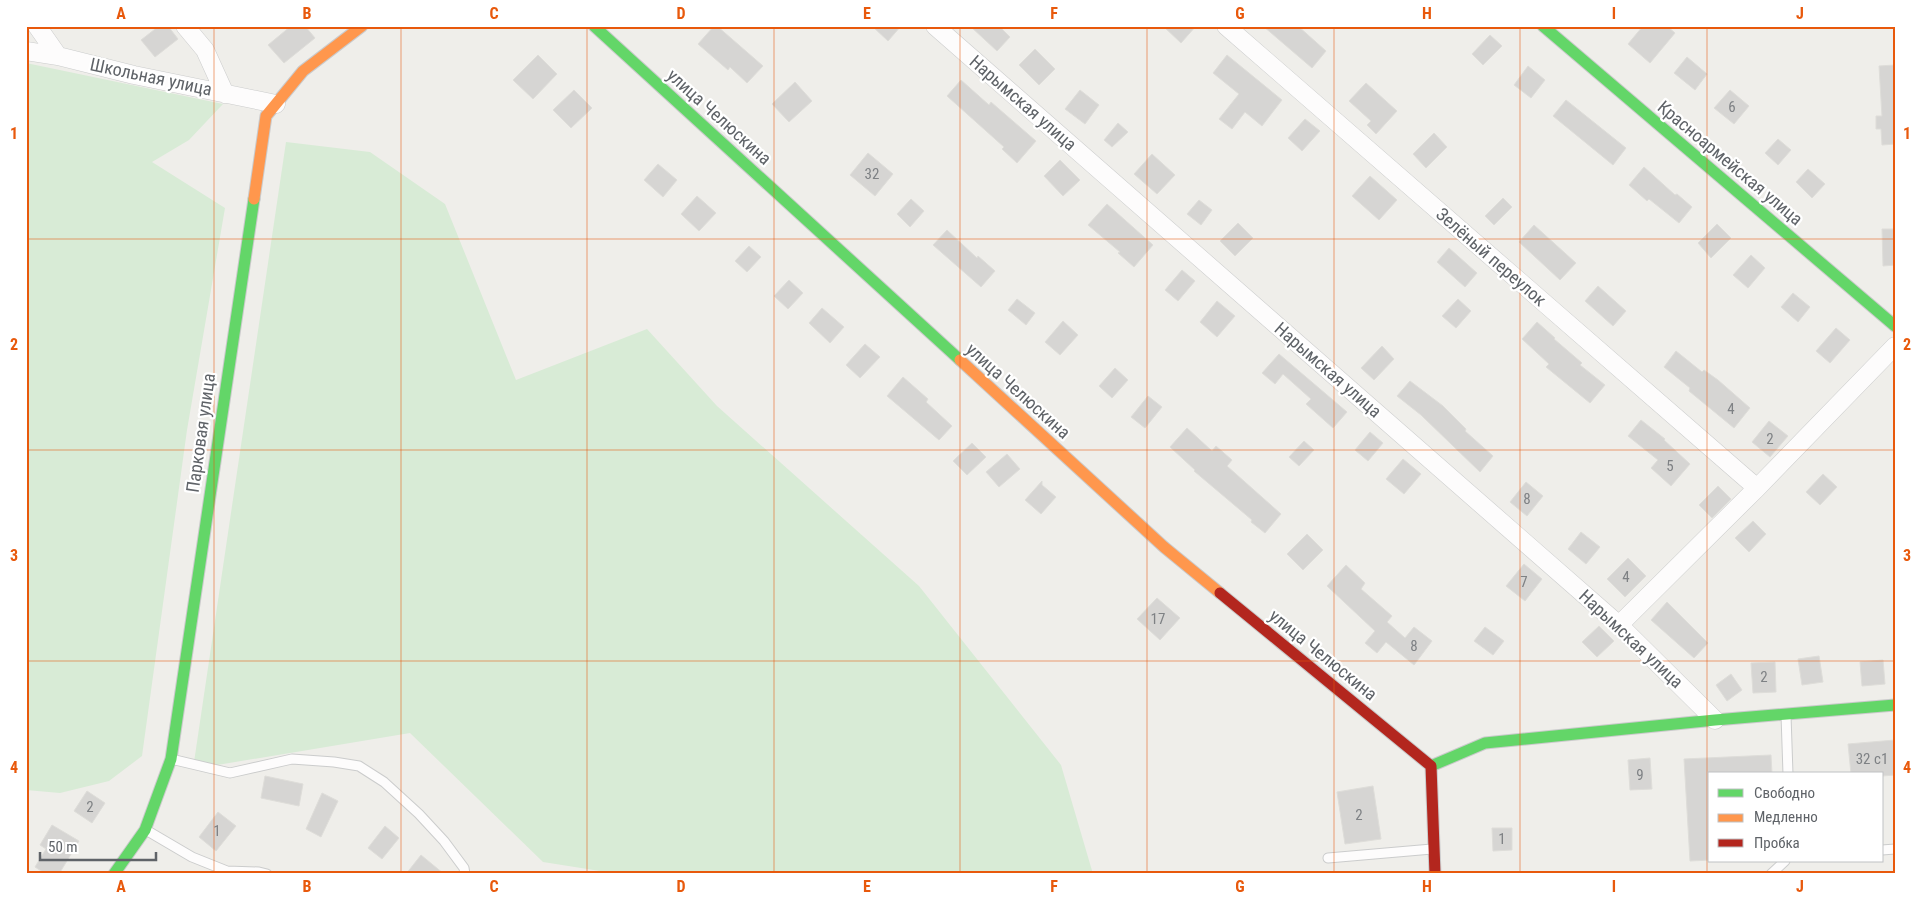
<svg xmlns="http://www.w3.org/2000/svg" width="1921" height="900" viewBox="0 0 1921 900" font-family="'Roboto Condensed',sans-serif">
<rect width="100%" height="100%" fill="#efeeea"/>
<path fill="#d8ebd6" d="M26 63 223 104 189 140 152 162 225 208 187 430 142 756 109 781 60 793 26 790Z
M286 142 370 152 445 204 516 380 647 329 717 406 919 586 1061 765 1093 874H619L543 862 410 733 193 769Z"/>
<path fill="#d6d5d3" stroke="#deddd9" d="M159 26H168L178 39 155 57 141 40Z
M291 26H305L315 38 284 63 268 45Z
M714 26H717L763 66 747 83 730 67 728 70 698 44Z
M872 26H901L888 41Z
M970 26H999L1010 37 997 51Z
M1163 26H1196L1181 43Z
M1263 26H1298L1326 51 1312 68Z
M1643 26H1667L1675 33 1650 63 1628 44Z
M1490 35 1502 46 1483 65 1472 54Z
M1035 49 1055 69 1039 85 1019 65Z
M538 55 557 74 533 99 513 80Z
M1227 55 1282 100 1262 126 1245 112 1232 129 1219 119 1239 94 1213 73Z
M1687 57 1707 74 1695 90 1674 73Z
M1895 65V144L1882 145 1881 129H1876V116H1882L1879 66Z
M1528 66 1545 80 1531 98 1514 85Z
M961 80 989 105 991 102 1036 141 1017 163 1002 149 1004 147 947 96Z
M795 82 812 101 789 122 772 104Z
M1366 83 1397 111 1376 134 1367 125 1371 121 1349 101Z
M574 90 592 108 571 128 553 110Z
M1080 90 1099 105 1085 124 1065 109Z
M1730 90 1749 106 1734 124 1714 108Z
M1566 100 1626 148 1613 165 1553 116Z
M1305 119 1320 131 1302 151 1288 138Z
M1118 123 1128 132 1112 147 1104 140Z
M1434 133 1447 147 1426 168 1413 154Z
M1778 139 1791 150 1778 165 1765 153Z
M868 153 893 174 875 196 850 175Z
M1152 154 1175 175 1157 194 1134 174Z
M1060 160 1080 180 1063 196 1044 176Z
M658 164 677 180 663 197 644 180Z
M1644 167 1675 195 1677 194 1692 207 1679 223 1649 199 1647 201 1629 185Z
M1808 169 1825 184 1812 198 1796 182Z
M1370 176 1397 200 1379 220 1352 196Z
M697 196 716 213 699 231 681 214Z
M1503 198 1512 207 1494 225 1485 216Z
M911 199 924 211 910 227 897 214Z
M1199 200 1212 210 1201 225 1187 214Z
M1107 204 1153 245 1134 267 1118 253 1120 252 1088 225Z
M1238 223 1253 238 1235 256 1220 241Z
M1717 224 1731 238 1711 258 1698 243Z
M1534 225 1576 263 1560 280 1519 242Z
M1882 229H1895V265L1883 266Z
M947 230 977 258 978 256 995 271 981 287 933 245Z
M749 246 761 257 747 272 735 261Z
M1449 248 1477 273 1465 287 1437 262Z
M1751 255 1765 268 1748 288 1733 275Z
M1182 270 1195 281 1178 301 1165 290Z
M789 280 803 293 788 309 774 296Z
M1598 286 1626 311 1613 326 1585 301Z
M1793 293 1810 307 1798 322 1781 307Z
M1017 299 1035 313 1026 325 1008 310Z
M1458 299 1471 311 1456 328 1442 316Z
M1217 301 1235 316 1217 337 1200 322Z
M822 308 844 327 830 343 809 323Z
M1063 321 1078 335 1060 355 1045 342Z
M1537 322 1555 338 1554 339 1582 363 1580 365 1605 385 1590 403 1546 367 1549 364 1522 339Z
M1836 328 1850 340 1830 363 1816 351Z
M865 344 880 357 860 378 846 365Z
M1382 346 1394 359 1374 380 1361 368Z
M1676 351 1702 372 1704 370 1718 380 1750 408 1734 428 1689 391 1690 388 1664 367Z
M1279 354 1347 412 1333 428 1306 404 1311 399 1283 374 1275 384 1262 373Z
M1115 368 1128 380 1112 398 1099 386Z
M903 377 928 399 926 402 952 426 939 440 887 396Z
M1410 381 1443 406 1466 429 1465 431 1493 456 1480 472 1421 415 1397 396Z
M1148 396 1162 407 1145 428 1131 417Z
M1641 420 1665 439 1664 440 1690 464 1671 486 1651 468 1658 460 1628 436Z
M1769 421 1788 436 1770 457 1752 442Z
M1187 428 1212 451 1216 446 1232 460 1227 466 1281 514 1265 533 1251 522 1252 520 1194 471 1195 470 1170 447Z
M1370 432 1383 443 1368 461 1355 450Z
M1304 441 1314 450 1299 466 1289 457Z
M972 443 986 457 967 475 953 461Z
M1007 454 1020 469 999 487 986 472Z
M1403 459 1421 474 1404 494 1386 479Z
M1823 474 1837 487 1820 505 1806 492Z
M1042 481V485L1056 497 1041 514 1025 500Z
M1526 482 1543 496 1527 516 1510 502Z
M1718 486 1731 499 1712 518 1699 505Z
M1753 521 1766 534 1749 552 1735 538Z
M1581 532 1600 547 1586 564 1568 549Z
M1307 534 1323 550 1303 570 1287 554Z
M1628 558 1646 576 1625 597 1607 579Z
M1524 564 1542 579 1525 601 1506 586Z
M1346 565 1365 583 1361 589 1392 616 1387 622 1405 638 1414 627 1432 641 1414 665 1386 642 1377 653 1365 643 1375 631 1327 586Z
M1157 598 1180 618 1160 640 1137 619Z
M1667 602 1708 643 1694 658 1651 620Z
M1599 626 1614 641 1597 657 1582 642Z
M1485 627 1504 641 1493 655 1474 641Z
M1819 656 1823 682 1802 685 1798 659Z
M1883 660 1885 684 1862 686 1860 662Z
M1775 662 1776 692 1753 693 1751 663Z
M1731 674 1742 690 1727 701 1716 685Z
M1895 740V775L1882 776V774H1851L1848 744Z
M1771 755 1772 774H1710V860L1690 861 1684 759Z
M1650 758 1652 789 1630 790 1628 760Z
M265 776 303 784 299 806 261 798Z
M1373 786 1381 839 1345 844 1337 792Z
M87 791 105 803 92 823 74 811Z
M322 793 338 801 321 837 306 829Z
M218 812 236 826 216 851 199 837Z
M52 825 79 841 59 874H46L35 867 46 849 40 845Z
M385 826 399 838 382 859 368 848Z
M1492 828H1512V850L1493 851Z
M421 855 444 874H406Z"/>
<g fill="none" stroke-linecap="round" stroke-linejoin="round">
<defs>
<path id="lane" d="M1786 715 1788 774
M171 759 230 773 292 759 334 762 359 766 384 782 419 814 444 841 464 868 465 874
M146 830 192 857 227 871 259 872 267 874
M1882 850 1895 849
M1328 858 1432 849
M1771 874 1785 861"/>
<path id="street" d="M37 26 58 56
M185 26 205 50 225 94
M935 26 1619 625 1715 720
M1226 26 1757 488
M26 51 58 56 134 75 276 104
M1619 625 1757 488 1895 346"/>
<path id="fast" d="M594 26 960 360
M1543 26 1895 326
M1431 766 1485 743 1715 720 1895 705
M114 874 145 830 171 759 254 199"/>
<path id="slow" d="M254 199 266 116 303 71 362 26
M960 360 1164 547 1220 593"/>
<path id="jam" d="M1220 593 1431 766
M1431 766 1435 874"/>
</defs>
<use href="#lane" stroke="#cbcccc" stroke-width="11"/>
<use href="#street" stroke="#cbcccc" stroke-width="19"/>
<use href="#fast" stroke="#cacacb" stroke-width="13"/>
<use href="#slow" stroke="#cacacb" stroke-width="13"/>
<use href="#jam" stroke="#cacacb" stroke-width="13"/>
<use href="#lane" stroke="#fdfcfc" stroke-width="9"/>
<use href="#street" stroke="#fdfcfc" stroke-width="18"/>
<use href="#fast" stroke="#63d668" stroke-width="11"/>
<use href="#slow" stroke="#ff974d" stroke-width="11"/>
<use href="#jam" stroke="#b3261e" stroke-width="11"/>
</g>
<path fill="none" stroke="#e8590c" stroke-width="1" stroke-opacity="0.55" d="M214 26V874M401 26V874M587 26V874M774 26V874M960 26V874M1147 26V874M1334 26V874M1520 26V874M1707 26V874M26 239H1895M26 450H1895M26 661H1895"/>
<g text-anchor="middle" stroke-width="4.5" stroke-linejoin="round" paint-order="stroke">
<g font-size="15" fill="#7e8184">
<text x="1732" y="112">6</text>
<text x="872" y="179">32</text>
<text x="1731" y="414">4</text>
<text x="1770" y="444">2</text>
<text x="1670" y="471">5</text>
<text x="1527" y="504">8</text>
<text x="1626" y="582">4</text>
<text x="1524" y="587">7</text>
<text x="1158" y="624">17</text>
<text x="1414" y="651">8</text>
<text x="1764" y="682">2</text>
<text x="1872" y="764">32 с1</text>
<text x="1640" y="780">9</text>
<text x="90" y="812">2</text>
<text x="1359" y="820">2</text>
<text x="217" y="836">1</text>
<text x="1502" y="844">1</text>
</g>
<g font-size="18" fill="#5f6368" stroke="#fff">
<text transform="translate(151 77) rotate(12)" y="6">Школьная улица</text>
<text transform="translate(1023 103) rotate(41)" y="6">Нарымская улица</text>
<text transform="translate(719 117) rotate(42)" y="6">улица Челюскина</text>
<text transform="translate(1730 163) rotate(40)" y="6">Красноармейская улица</text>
<text transform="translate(1491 257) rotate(41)" y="6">Зелёный переулок</text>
<text transform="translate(1328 370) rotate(41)" y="6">Нарымская улица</text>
<text transform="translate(1018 391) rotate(42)" y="6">улица Челюскина</text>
<text transform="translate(201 433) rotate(-82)" y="6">Парковая улица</text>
<text transform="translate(1631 639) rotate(43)" y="6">Нарымская улица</text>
<text transform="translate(1323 655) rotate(39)" y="6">улица Челюскина</text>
</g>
</g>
<rect width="1921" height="900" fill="none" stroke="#ffffff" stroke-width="55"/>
<rect x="1708" y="772" width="175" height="90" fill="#ffffff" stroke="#bfc1c3"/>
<rect x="1718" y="789" width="25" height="8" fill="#63d668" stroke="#bfc1c3"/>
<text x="1754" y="798" font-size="15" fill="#5f6368">Свободно</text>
<rect x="1718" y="814" width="25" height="8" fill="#ff974d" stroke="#bfc1c3"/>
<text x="1754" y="822" font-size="15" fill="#5f6368">Медленно</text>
<rect x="1718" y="839" width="25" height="8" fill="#b3261e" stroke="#bfc1c3"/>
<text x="1754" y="848" font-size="15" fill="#5f6368">Пробка</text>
<path d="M40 852v8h116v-8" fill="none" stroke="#5f6368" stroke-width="2.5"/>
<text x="48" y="852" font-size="15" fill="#5f6368" stroke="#ffffff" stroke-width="4" paint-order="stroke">50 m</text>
<rect x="28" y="28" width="1866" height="844" fill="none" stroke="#e8590c" stroke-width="2"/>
<g font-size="16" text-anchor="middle" font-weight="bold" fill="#e8590c">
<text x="121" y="19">A</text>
<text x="307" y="19">B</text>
<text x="494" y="19">C</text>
<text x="681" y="19">D</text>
<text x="867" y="19">E</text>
<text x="1054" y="19">F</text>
<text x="1240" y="19">G</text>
<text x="1427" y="19">H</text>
<text x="1614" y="19">I</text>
<text x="1800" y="19">J</text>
<text x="14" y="139">1</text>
<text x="1907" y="139">1</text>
<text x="14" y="350">2</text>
<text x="1907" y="350">2</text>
<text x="14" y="561">3</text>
<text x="1907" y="561">3</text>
<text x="14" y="773">4</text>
<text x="1907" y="773">4</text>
<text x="121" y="892">A</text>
<text x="307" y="892">B</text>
<text x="494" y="892">C</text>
<text x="681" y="892">D</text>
<text x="867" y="892">E</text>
<text x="1054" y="892">F</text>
<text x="1240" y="892">G</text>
<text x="1427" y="892">H</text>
<text x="1614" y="892">I</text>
<text x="1800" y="892">J</text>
</g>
</svg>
